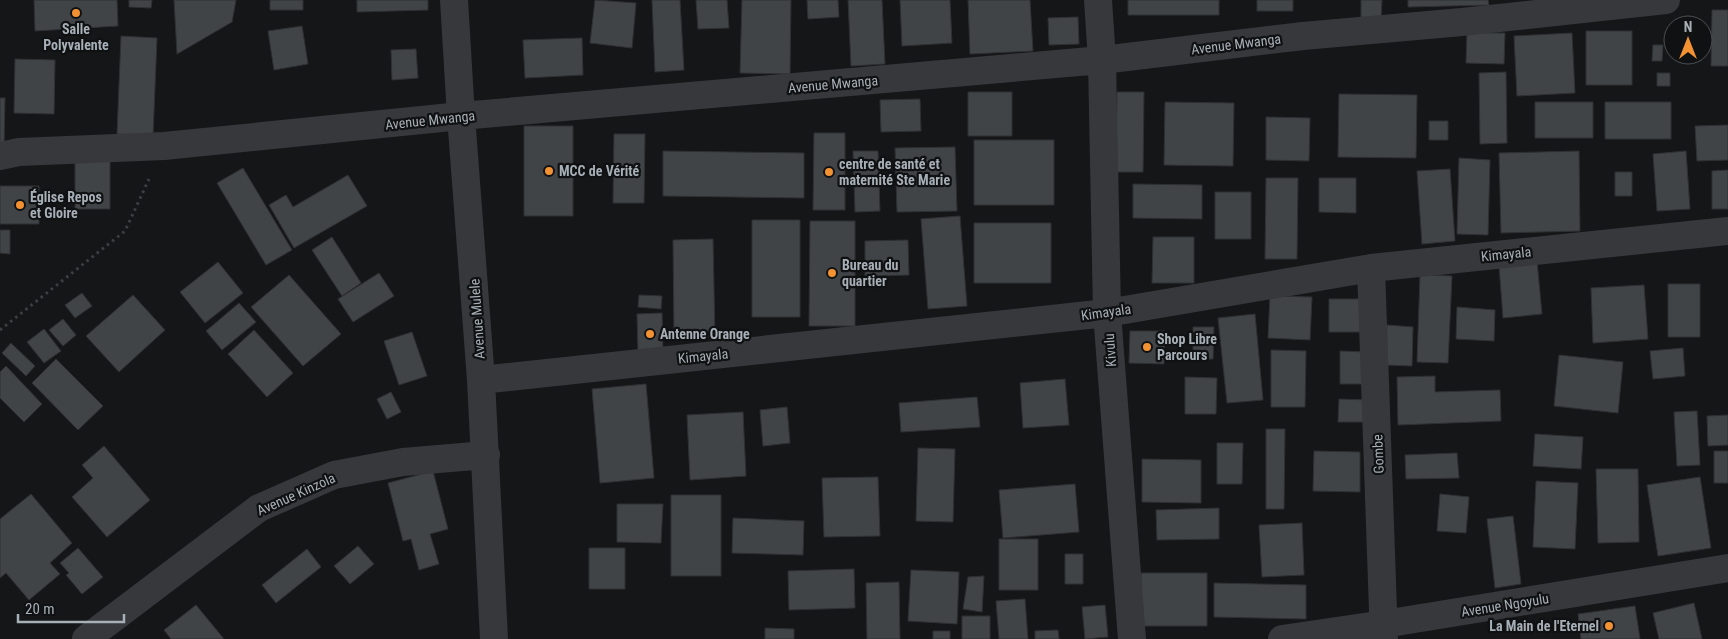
<svg xmlns="http://www.w3.org/2000/svg" width="1728" height="639" viewBox="0 0 1728 639" font-family="'Roboto Condensed',sans-serif">
<rect width="100%" height="100%" fill="#151617"/>
<path fill="#414447" stroke="#2f3033" d="M34 0H117L118 26 35 31Z
M129 0H152L151 8 129 7Z
M174 0H236L232 22 177 54Z
M270 0H303V10H270Z
M357 0H428V10L357 12Z
M595 0 636 3 632 48 590 43Z
M652 0H680L684 70 655 72Z
M696 0H727L729 28 698 29Z
M742 0H791L790 74 740 73Z
M807 0H838L839 17 808 19Z
M848 0H882L885 64 851 66Z
M900 0H950L952 43 902 46Z
M968 0H1030L1033 51 970 54Z
M1128 0H1219V15H1128Z
M1257 0H1293V11H1257Z
M1361 0H1382L1381 22H1361Z
M1408 0H1488L1489 5 1408 7Z
M1712 10H1728V66H1711Z
M1078 17 1079 44 1049 45 1048 18Z
M302 26 308 64 274 70 268 31Z
M1586 31H1632V85H1586Z
M1467 33H1505L1504 64 1466 63Z
M1572 33 1575 93 1517 96 1514 36Z
M121 36 157 38 153 136 117 134Z
M582 38 583 75 525 78 523 40Z
M1653 45H1663L1662 61H1652Z
M416 49 418 78 392 80 391 50Z
M1683 55H1701V61H1683Z
M15 59 55 60 54 114 14 113Z
M1506 72 1507 143 1480 144 1479 73Z
M1657 73H1670V86H1657Z
M968 92H1012V136H968Z
M1117 92H1144L1143 172H1116Z
M1339 94 1417 95 1416 158 1338 157Z
M0 98H5L4 147H0Z
M920 99 921 131 881 132 880 100Z
M1165 102 1234 103 1233 166 1164 165Z
M1535 102H1593V138H1535Z
M1605 102H1671V139H1605Z
M1266 117 1310 118 1309 161 1266 160Z
M1429 121H1448V140H1429Z
M1728 125V160L1697 161 1695 126Z
M524 126H573V216H524Z
M814 133H845V210H813Z
M614 134H645L644 203H613Z
M974 140H1054V205H974Z
M955 147 957 211 897 212 895 148Z
M663 151 804 153V198L663 196Z
M853 151H878L880 211 855 212Z
M1579 151 1580 231 1501 233 1499 153Z
M1686 151 1690 209 1657 211 1653 154Z
M75 158H110V209H75Z
M1459 158 1490 160 1488 235 1457 234Z
M243 168 292 250 266 265 217 183Z
M1450 169 1455 241 1422 244 1417 171Z
M1728 170V209H1712V171Z
M1615 172H1632V196H1615Z
M348 175 367 206 294 248 269 205 286 195 293 207Z
M1266 178H1298L1297 259H1265Z
M1319 178H1356V213L1319 212Z
M1133 184 1202 185V219L1133 218Z
M0 186H39V224H0Z
M1215 192H1251V239H1215Z
M960 216 967 306 928 309 921 219Z
M752 220H800V317H752Z
M810 221H855V326H809Z
M974 223H1051V283H974Z
M0 230H10V254L0 253Z
M332 237 361 283 342 296 312 250Z
M1153 237H1194V283H1152Z
M713 239 715 337 674 338 673 240Z
M908 240 909 275 865 276V241Z
M1537 261 1542 314 1503 318 1499 265Z
M218 262 243 293 205 323 180 292Z
M379 273 394 296 353 322 338 299Z
M289 275 341 334 303 366 251 307Z
M1420 275 1452 276 1448 363 1417 362Z
M1668 284H1700V337H1668Z
M1644 285 1648 339 1593 343 1591 288Z
M82 293 92 306 75 318 65 305Z
M133 295 165 330 119 372 86 336Z
M639 295 662 296 661 309 638 307Z
M1270 296 1312 297 1310 340 1268 338Z
M1329 299H1365V332H1329Z
M239 303 256 322 222 350 206 331Z
M1457 307 1495 310 1494 341 1456 339Z
M662 313 663 354H638L637 314Z
M1255 314 1263 400 1227 403 1218 318Z
M63 319 76 335 63 346 49 330Z
M1387 325 1413 327 1412 366 1385 365Z
M1193 327H1214L1213 359H1193Z
M44 329 61 351 44 363 27 342Z
M254 330 293 373 267 397 228 354Z
M1130 331H1165L1164 364 1129 363Z
M412 332 427 376 399 385 384 341Z
M11 343 35 366 26 376 2 353Z
M1683 348 1685 376 1653 379 1650 351Z
M1271 350 1306 351 1305 407H1271Z
M1340 351 1366 352 1365 384H1340Z
M1559 355 1623 362 1618 413 1554 406Z
M56 359 103 406 78 430 32 383Z
M6 366 42 404 24 422 0 398V372Z
M1435 376V392L1500 390 1501 421 1398 425 1397 377Z
M1185 377 1217 378 1216 414H1185Z
M1065 379 1069 425 1023 428 1020 383Z
M646 384 654 478 600 483 592 389Z
M391 392 401 412 387 419 377 399Z
M977 397 980 427 901 432 899 403Z
M1339 399 1368 400V422H1338Z
M787 407 790 443 763 446 760 410Z
M1697 411 1700 465 1677 466 1674 412Z
M743 412 746 476 690 480 687 415Z
M1728 415V445L1708 446 1707 416Z
M1266 429H1285L1284 509H1266Z
M1535 434 1583 437 1581 469 1533 466Z
M1217 443H1243L1242 484H1217Z
M104 446 150 500 107 537 72 497 93 478 82 465Z
M918 448 955 449 953 522 916 521Z
M1314 451 1360 452V492L1313 491Z
M1714 451H1728V483H1714Z
M1457 453 1459 478 1406 479 1405 455Z
M1142 459 1201 460V503L1142 502Z
M1596 469H1638L1639 542 1598 543Z
M433 471 448 529 430 534 439 564 419 570 411 539 403 541 388 483Z
M878 477 880 536 824 537 822 478Z
M1700 477 1711 548 1658 556 1647 485Z
M1536 481 1578 483 1575 549 1533 547Z
M1075 484 1079 532 1003 538 999 490Z
M31 494 72 543 50 563 60 574 29 600 6 573 0 578V519Z
M1440 494 1469 497 1466 533 1437 531Z
M671 495H721V576H671Z
M617 504H663L661 543 617 542Z
M1219 508V539L1157 540 1156 510Z
M1513 516 1521 584 1495 588 1487 519Z
M733 518 804 521 803 555 732 553Z
M1302 523 1304 575 1262 577 1259 525Z
M999 539H1038V590H999Z
M358 546 374 564 350 584 334 566Z
M78 548 103 577 82 594 66 575 69 573 60 563Z
M589 548H625V589H589Z
M307 549 321 567 276 603 262 585Z
M1065 554H1083V584H1065Z
M854 569 855 608 789 610 788 571Z
M911 570 959 572 957 624 908 621Z
M1141 573H1207V626H1141Z
M984 576 982 612 963 609 968 577Z
M899 582 900 639H867L866 583Z
M1214 583 1306 585V619L1214 617Z
M1025 599 1028 639H999L996 601Z
M1694 603 1702 639H1659L1653 613Z
M196 605 224 639H171L164 630Z
M1105 605 1108 637 1085 639 1082 607Z
M1635 606 1640 639H1581L1578 614Z
M962 616H990V639H962Z
M765 628 794 629V639H765Z
M1058 630 1059 639H1035V631Z
M933 631H950V639H933Z"/>
<g fill="none" stroke-linecap="round" stroke-linejoin="round">
<path stroke="#3c3f43" stroke-width="3" stroke-dasharray="2.5 4" stroke-linecap="butt" d="M0 330 125 231 149 179"/>
<path stroke="#36383c" stroke-width="28" d="M454 0 461 116 481 380 494 639
M1098 0 1102 60 1107 313 1132 639
M0 156 19 152 164 146 461 116 1102 60 1303 36 1462 22 1666 0
M1371 268 1384 639
M481 380 1107 313 1371 268 1728 231
M86 639 259 508 334 475 403 462 486 455
M1282 639 1384 624 1728 568"/>
</g>
<g fill="#f29233" stroke="#101112" stroke-width="2">
<circle cx="76" cy="13" r="5"/>
<circle cx="549" cy="171" r="5"/>
<circle cx="829" cy="172" r="5"/>
<circle cx="20" cy="205" r="5"/>
<circle cx="832" cy="273" r="5"/>
<circle cx="650" cy="334" r="5"/>
<circle cx="1147" cy="347" r="5"/>
<circle cx="1609" cy="626" r="5"/>
</g>
<g text-anchor="middle" stroke-width="4.5" stroke-linejoin="round" paint-order="stroke">
<g font-size="14" font-weight="bold" fill="#a7afb7" stroke="#101112" text-anchor="start">
<text x="76" y="34" text-anchor="middle">Salle<tspan x="76" dy="16">Polyvalente</tspan></text>
<text x="839" y="169">centre de santé et<tspan x="839" dy="16">maternité Ste Marie</tspan></text>
<text x="559" y="176">MCC de Vérité</text>
<text x="30" y="202">Église Repos<tspan x="30" dy="16">et Gloire</tspan></text>
<text x="842" y="270">Bureau du<tspan x="842" dy="16">quartier</tspan></text>
<text x="660" y="339">Antenne Orange</text>
<text x="1157" y="344">Shop Libre<tspan x="1157" dy="16">Parcours</tspan></text>
<text x="1599" y="631" text-anchor="end">La Main de l'Eternel</text>
</g>
<g font-size="14" fill="#a7afb7" stroke="#101112">
<text transform="translate(1236 44) rotate(-7)" y="5">Avenue Mwanga</text>
<text transform="translate(833 84) rotate(-5)" y="5">Avenue Mwanga</text>
<text transform="translate(430 120) rotate(-6)" y="5">Avenue Mwanga</text>
<text transform="translate(1506 254) rotate(-6)" y="5">Kimayala</text>
<text transform="translate(1106 312) rotate(-8)" y="5">Kimayala</text>
<text transform="translate(477 319) rotate(-94)" y="5">Avenue Mulele</text>
<text transform="translate(1110 350) rotate(-94)" y="5">Kivulu</text>
<text transform="translate(703 356) rotate(-6)" y="5">Kimayala</text>
<text transform="translate(1378 454) rotate(-92)" y="5">Gombe</text>
<text transform="translate(296 494) rotate(-24)" y="5">Avenue Kinzola</text>
<text transform="translate(1505 605) rotate(-9)" y="5">Avenue Ngoyulu</text>
</g>
</g>
<g transform="translate(1688 40)"><circle r="24" fill="#101112" stroke="#4c5054"/>
<path d="M0-4L9 19L0 12L-9 19Z" fill="#f29233"/>
<text y="-8" font-size="14" font-weight="bold" text-anchor="middle" fill="#a7afb7">N</text>
</g>
<path d="M18 614v8h106v-8" fill="none" stroke="#a7afb7" stroke-width="2.5"/>
<text x="25" y="614" font-size="15" fill="#a7afb7" stroke="#101112" stroke-width="4" paint-order="stroke">20 m</text>
</svg>
